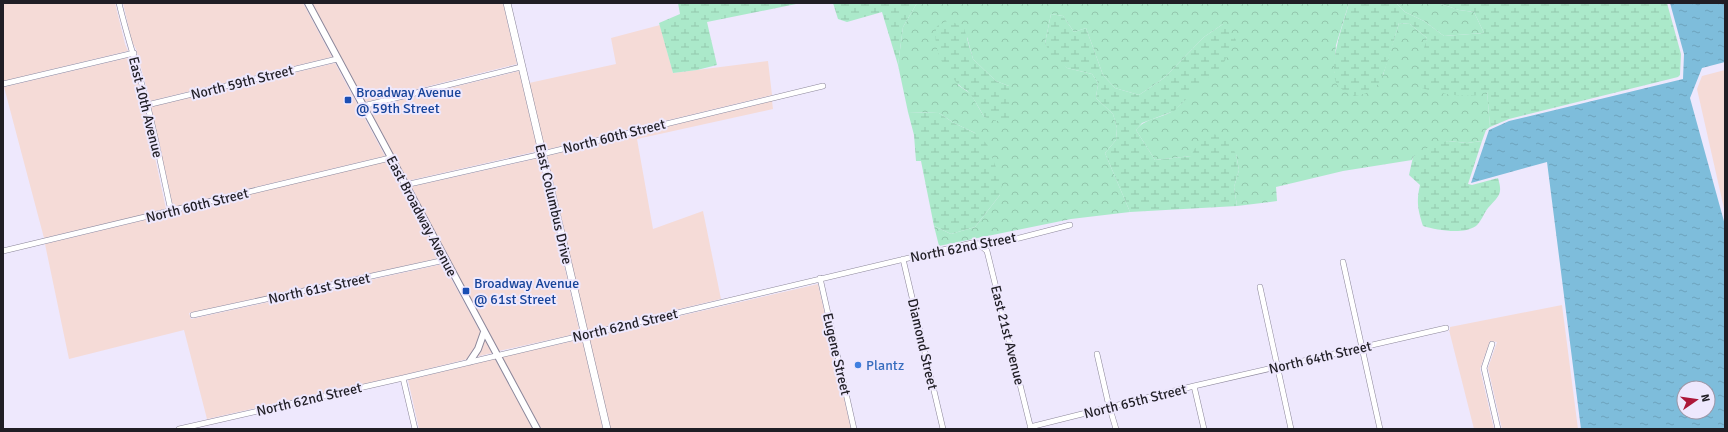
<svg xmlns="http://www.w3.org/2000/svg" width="1728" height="432" viewBox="0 0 1728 432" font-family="Signika,sans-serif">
<defs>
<pattern id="forest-crowns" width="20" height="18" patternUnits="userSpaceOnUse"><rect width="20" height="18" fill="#abe9ca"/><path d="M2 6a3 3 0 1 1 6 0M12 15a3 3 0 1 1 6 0" fill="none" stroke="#93c7ad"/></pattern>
<pattern id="wetland-marsh" width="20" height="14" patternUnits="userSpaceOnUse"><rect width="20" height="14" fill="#abe9ca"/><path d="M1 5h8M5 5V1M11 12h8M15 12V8" fill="none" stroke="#93c7ad"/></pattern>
<pattern id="water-ripples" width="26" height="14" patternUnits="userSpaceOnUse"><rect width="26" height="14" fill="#7ebddb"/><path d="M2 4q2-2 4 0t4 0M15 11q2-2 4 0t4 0" fill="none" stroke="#6da2bc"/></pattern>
</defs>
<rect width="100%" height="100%" fill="#eee8fd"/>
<path fill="#f5dbd7" d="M3 3H115L125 44 128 51 3 81Z
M123 3H303L332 57 150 101 136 49 132 42Z
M312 3H503L517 64 365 102Z
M660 25 673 73 768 61 772 95 545 150 529 83 616 64 611 38Z
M131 57 144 106 166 209 44 238 4 87Z
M335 63 385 156 173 207 151 107Z
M1725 70V213L1697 89 1702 76Z
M519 71 538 151 407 181 368 108Z
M772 101 773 109 637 139 653 229 703 211 721 299 587 331 547 156Z
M539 158 580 333 499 351 410 187Z
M388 161 440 258 189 313 191 319 443 264 492 353 403 375 207 419 184 330 69 359 45 244Z
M818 284 851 429H610L589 337Z
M1562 305 1578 429H1502L1488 368 1497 342 1490 341 1480 369 1494 429H1474L1449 330H1450V327Z
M582 339 603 429H541L502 357Z
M495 359 533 429H419L408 380Z"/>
<path fill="url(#forest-crowns)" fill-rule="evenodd" d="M917 3H1349L1336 45 1334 73 1383 75 1399 23 1410 24 1427 38 1425 50 1487 90 1490 127 1486 130 1482 141 1467 143 1448 141 1413 157 1412 160 1343 171 1276 187 1277 201 1237 206 1234 187 1239 170 1236 154 1191 156 1155 160 1136 130C1146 117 1162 119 1174 110 1197 95 1211 49 1223 24L1204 37 1164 78 1139 95 1115 88 1103 75 1086 28 1074 32 1063 16 1051 14 1045 43 1067 68 1092 74 1098 83 1096 98 1113 114 1117 128 1116 140 1105 153 1130 212 1071 219 939 246 934 226 951 234 975 227 1000 195 975 133 954 123 939 113 908 112 898 65 903 27ZM967 37 973 59 996 81 1009 86V120L984 117 971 94 958 85Z
M1396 3H1438L1459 10 1474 12 1484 33 1444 36 1424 21 1405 12Z"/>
<path fill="url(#wetland-marsh)" d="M678 3H801L707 22 717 65 697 70 673 73 659 23 680 14Z
M833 3H917L903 27 898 65 882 12 847 22 838 19Z
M1349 3H1396L1405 12 1424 21 1444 36 1484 33 1474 12 1459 10 1438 3H1667L1681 54 1680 75 1678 77 1509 119 1490 127 1487 91C1475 101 1436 93 1422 88L1418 68 1427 38 1410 24 1399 23C1394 38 1385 79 1375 88 1370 93 1361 95 1354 96 1350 93 1341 90 1338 86 1326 69 1344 22 1349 3Z
M1051 14 1063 16 1074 32 1086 28 1103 75 1115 88 1139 95 1164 78 1204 37 1223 24 1236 40 1223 64 1174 111 1142 123 1136 130 1155 160 1191 156 1198 142 1213 134 1225 137 1236 154 1239 170 1234 187 1237 206 1130 212 1105 153 1116 140 1117 128 1113 114 1096 98 1098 83 1092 74 1067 68 1051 55 1045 43Z
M949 20 964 28 973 59 996 81 1009 86V120L996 121 984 117C980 110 976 102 971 95 968 90 961 88 957 83 943 68 931 46 937 26Z
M908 112 939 113 954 123 975 133 987 144 1002 183 1000 195 975 227 951 234 934 226 921 161H916L914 135Z
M1448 141 1467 143 1482 141 1468 184 1472 185 1498 178C1503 195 1499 195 1488 208 1484 213 1481 222 1476 226 1463 235 1437 230 1423 226 1418 210 1416 202 1420 185L1409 175 1413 157 1432 145Z"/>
<path fill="url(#water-ripples)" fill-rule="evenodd" d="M1670 3H1725V62L1702 68 1690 98 1725 225V429H1581L1547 162 1471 183 1489 130 1509 121 1683 79 1684 54ZM1684 388H1708V412H1684Z"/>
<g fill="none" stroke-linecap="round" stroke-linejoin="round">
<defs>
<path id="minor" d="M119 3C127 37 138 69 147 103 156 139 163 175 171 211
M3 84 134 53
M147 105 337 59
M363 106 521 67
M405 185 542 154 823 86
M979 244 987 251 1031 429
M3 251 390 158
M903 259 943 429
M1343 262 1380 429
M820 278 854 429
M1260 287 1291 429
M193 315 445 260
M1492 344 1484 368 1498 429
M1097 354 1108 402 1116 429
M403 378 415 429
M1194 386 1204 429
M1030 427 1194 386 1446 328
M179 429 403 378 972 243 979 244 1000 243 1070 225"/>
<path id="tertiary" d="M308 3 537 429
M470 361 478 349 484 332"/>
<path id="secondary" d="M507 3 607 429"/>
</defs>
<use href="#minor" stroke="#8c879a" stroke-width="6"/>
<use href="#tertiary" stroke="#8c879a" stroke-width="8"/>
<use href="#secondary" stroke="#8c879a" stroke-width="8"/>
<use href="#minor" stroke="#fff" stroke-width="5"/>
<use href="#tertiary" stroke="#fff" stroke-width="6"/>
<use href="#secondary" stroke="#fff" stroke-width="7"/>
</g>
<g fill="#1a4fb4" stroke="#eee8fd" stroke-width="1.5">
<rect x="344" y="96" width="8" height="8" rx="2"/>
<rect x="462" y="287" width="8" height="8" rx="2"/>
</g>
<circle fill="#3f7fe0" stroke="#eee8fd" stroke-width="1.5" cx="858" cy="365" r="4"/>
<g text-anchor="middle" stroke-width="4" stroke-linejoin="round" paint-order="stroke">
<g font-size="14" fill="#201e25" stroke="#eee8fd">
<text transform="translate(242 82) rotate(-14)" y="5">North 59th Street</text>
<text transform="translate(146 107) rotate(76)" y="5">East 10th Avenue</text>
<text transform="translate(614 136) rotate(-14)" y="5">North 60th Street</text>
<text transform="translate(554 204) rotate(77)" y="5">East Columbus Drive</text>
<text transform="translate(197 205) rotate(-14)" y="5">North 60th Street</text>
<text transform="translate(422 216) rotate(62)" y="5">East Broadway Avenue</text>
<text transform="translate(963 247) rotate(-11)" y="5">North 62nd Street</text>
<text transform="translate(319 288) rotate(-12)" y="5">North 61st Street</text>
<text transform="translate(625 325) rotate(-13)" y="5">North 62nd Street</text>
<text transform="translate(1008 335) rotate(76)" y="5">East 21st Avenue</text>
<text transform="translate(923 344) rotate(77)" y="5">Diamond Street</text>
<text transform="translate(837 354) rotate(77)" y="5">Eugene Street</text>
<text transform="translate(1320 357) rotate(-13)" y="5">North 64th Street</text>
<text transform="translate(309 399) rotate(-13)" y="5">North 62nd Street</text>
<text transform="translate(1135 401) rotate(-14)" y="5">North 65th Street</text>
</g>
<g font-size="14" fill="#164399" stroke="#eee8fd" text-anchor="start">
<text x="356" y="97">Broadway Avenue<tspan x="356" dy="16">@ 59th Street</tspan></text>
<text x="474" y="288">Broadway Avenue<tspan x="474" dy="16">@ 61st Street</tspan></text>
</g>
<g font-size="14" fill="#366cbe" stroke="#eee8fd" text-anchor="start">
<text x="866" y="370">Plantz</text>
</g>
</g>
<rect width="1728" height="432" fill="none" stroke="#201e25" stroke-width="8"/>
<g transform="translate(1696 400) rotate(77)"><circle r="19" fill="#eee8fd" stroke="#9c97a7"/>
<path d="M0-3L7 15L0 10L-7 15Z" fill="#ac1739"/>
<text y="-6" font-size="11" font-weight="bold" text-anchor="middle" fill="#201e25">N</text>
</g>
</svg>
